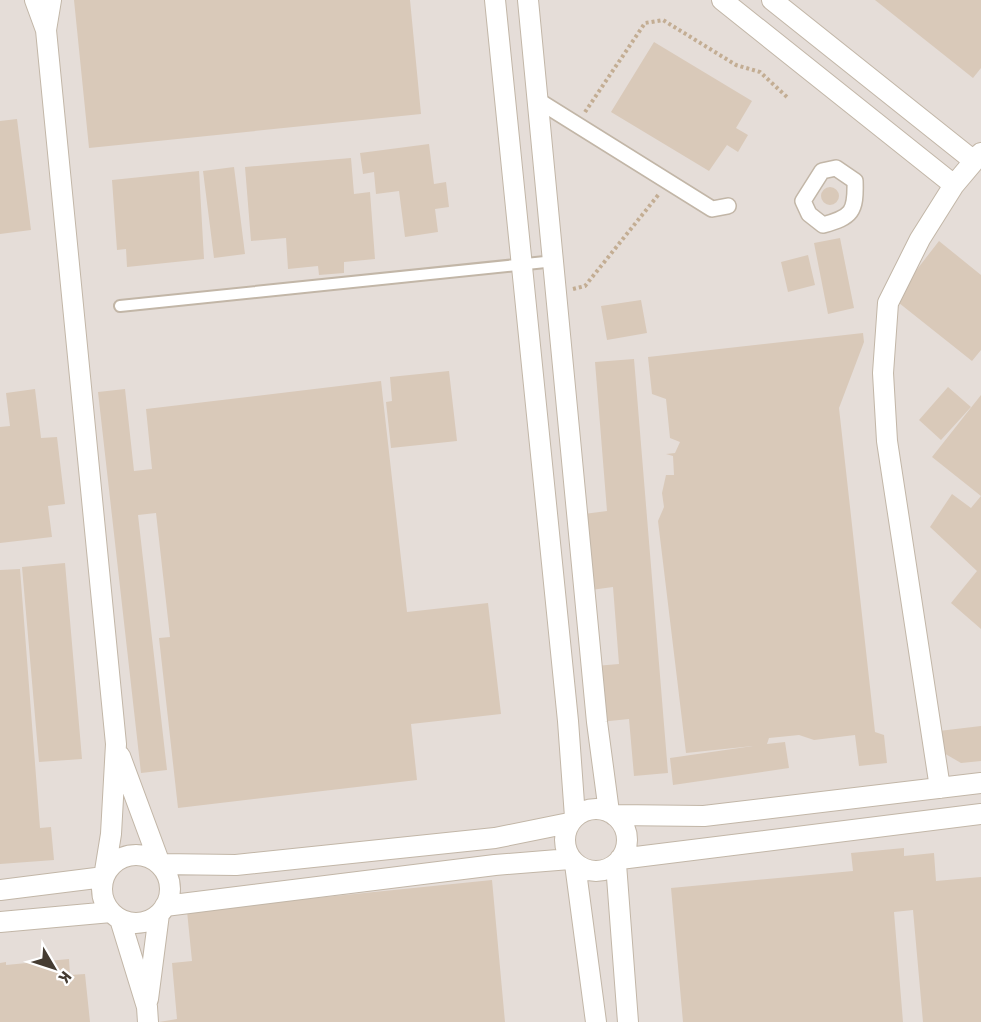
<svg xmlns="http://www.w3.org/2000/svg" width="981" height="1022" viewBox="0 0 981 1022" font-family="Signika,sans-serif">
<rect width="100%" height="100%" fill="#f3ece2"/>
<path fill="#e5ddd8" d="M0 0H981V1022H0Z"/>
<path fill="#d9c9b9" d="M74 0H410L421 114 89 148Z
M875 0H981V68L973 78Z
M654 42 752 101 736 128 748 135 738 152 727 145 709 171 611 112Z
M17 119 31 230 0 234V121Z
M429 144 434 184 446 182 449 207 435 209 438 232 405 237 399 191 376 194 374 172 363 174 360 153Z
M351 158 354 194 370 192 375 259 344 262V273L319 275 318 266 288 269 286 238 251 241 245 167Z
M234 167 245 254 214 258 203 171Z
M199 171 204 259 127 267 126 249 117 250 112 180Z
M821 196a9 9 0 1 1 18 0a9 9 0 1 1-18 0Z
M840 238 854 308 828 314 814 243Z
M939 241 981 275V350L972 361 894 299Z
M808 255 815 285 788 292 781 262Z
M641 300 647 333 607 340 601 306Z
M863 333 864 342 839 408 875 732 884 735 887 763 859 766 855 735 814 740 799 735 769 738 767 744 785 742 789 768 673 785 670 758 753 746 686 753 658 521 664 507 662 493 666 475H674L673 456 666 454 675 453 680 442 670 438 666 399 652 394 648 357Z
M634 359 668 773 634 776 629 719 600 722 595 666 619 664 613 587 591 590 584 514 607 511 595 362Z
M449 371 457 441 391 448 386 402 392 401 390 377Z
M381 381 407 612 488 603 501 714 411 724 417 780 178 808 159 638 170 637 156 513 138 515 167 770 141 773 98 392 125 389 134 471 152 469 146 409Z
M948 387 971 407 941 440 919 420Z
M35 389 41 438 57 437 65 504 48 506 52 537 0 543V427L10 426 6 393Z
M981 395V629L951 603 977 571 930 527 952 494 971 508 981 496 932 457Z
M65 563 82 759 39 762 22 567Z
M20 569 40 828 51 827 54 860 0 864V570Z
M981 726V761L961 763 942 752 939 731Z
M904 848V856L934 853 936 881 981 877V1022H923L913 910 894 912 903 1022H683L671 888 853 871 851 853Z
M492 880 505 1022H159L177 1019 172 963 192 961 187 911Z
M69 959 70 975 85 974 90 1022H0V963L6 962V965Z"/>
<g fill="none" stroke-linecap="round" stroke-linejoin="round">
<defs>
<path id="service" d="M120 306 555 261"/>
<path id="pedestrian" d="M539 101 712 209 728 206
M836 168 855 181C856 212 852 217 823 225L809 214 803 201 822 171Z"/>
<path id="minor" d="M35 0 46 30
M495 0 568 721 575 817
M528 0 597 722 609 812
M722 0 954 185
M772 0 974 161
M120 756 160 864 236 865 495 838 569 823
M940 788 887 441 883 373 888 303 920 239 954 185 981 153
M565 840a31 31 0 1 1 62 0a31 31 0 1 1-62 0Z
M614 815 704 816 981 783
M102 889a34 34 0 1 1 68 0a34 34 0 1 1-68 0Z
M620 859 981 814
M575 864 596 1022
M616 864 628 1022
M0 890 104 877 111 834 116 744 46 30 51 0
M165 906 495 865 570 859
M120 919 147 1007 148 1022
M0 922 111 912
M148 999 159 914"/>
</defs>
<use href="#service" stroke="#c2b6a7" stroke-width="14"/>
<use href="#pedestrian" stroke="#c2b6a7" stroke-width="18"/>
<use href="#minor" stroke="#c2b6a7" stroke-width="22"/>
<path stroke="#c3ad93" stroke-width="4" stroke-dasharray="3 3" stroke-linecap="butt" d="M585 112 645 23 663 20 736 65 760 72 788 98
M573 289 585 286 659 194"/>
<use href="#service" stroke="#fff" stroke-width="10"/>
<use href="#pedestrian" stroke="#fff" stroke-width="15"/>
<use href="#minor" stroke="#fff" stroke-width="20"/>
</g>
<g transform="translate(54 968) rotate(129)" stroke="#ffffff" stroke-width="4.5" paint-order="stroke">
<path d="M0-4.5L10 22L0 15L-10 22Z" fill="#453c32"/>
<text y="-9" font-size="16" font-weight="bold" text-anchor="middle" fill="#453c32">K</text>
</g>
</svg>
